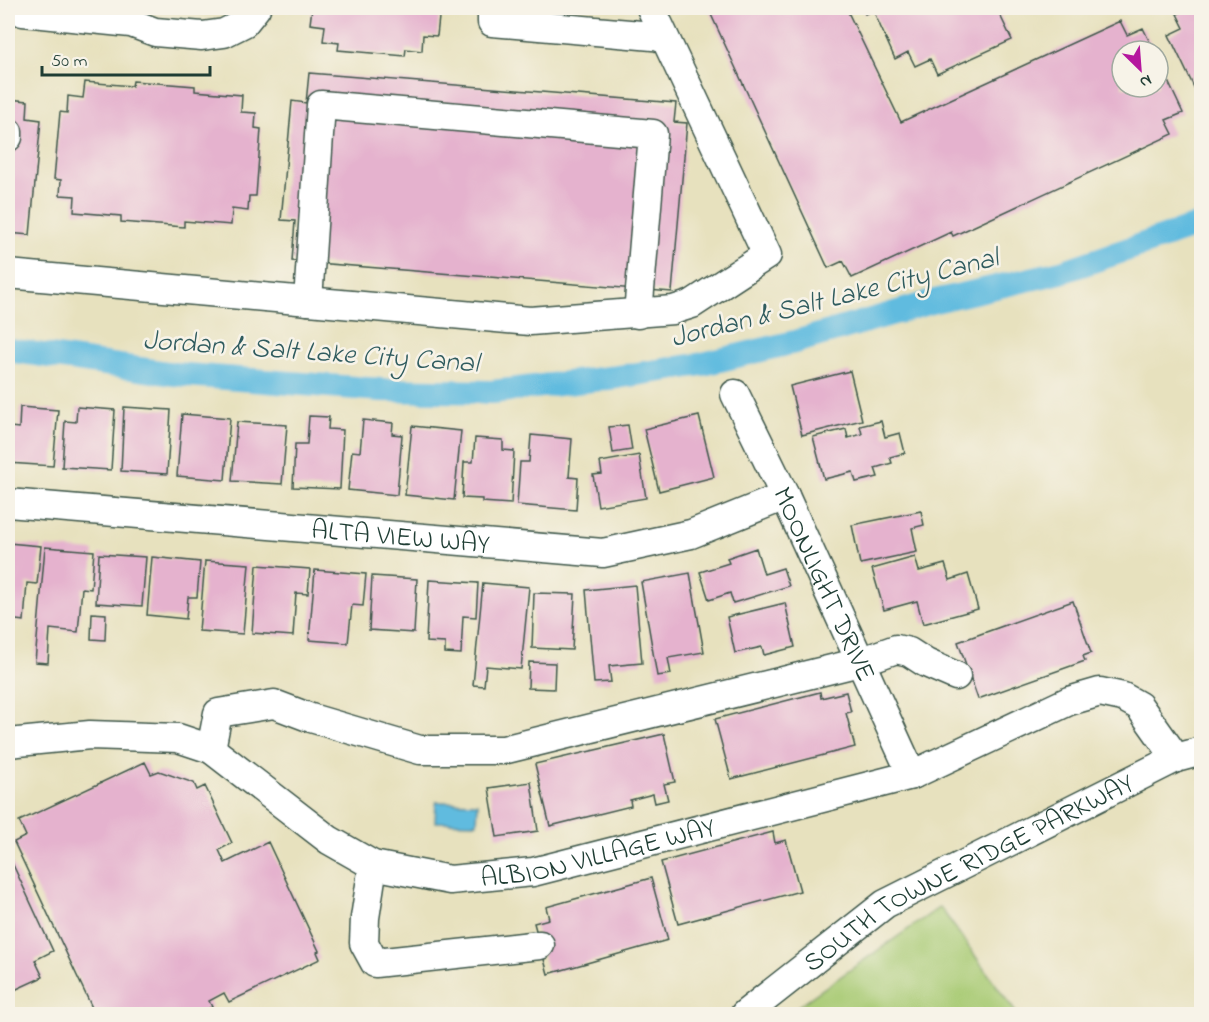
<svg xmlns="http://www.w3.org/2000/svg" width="1209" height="1022" viewBox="0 0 1209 1022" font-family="'Indie Flower',sans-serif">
<rect width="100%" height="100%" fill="#f7f3e8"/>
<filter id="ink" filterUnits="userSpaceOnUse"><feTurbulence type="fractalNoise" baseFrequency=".0167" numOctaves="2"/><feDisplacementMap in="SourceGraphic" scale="12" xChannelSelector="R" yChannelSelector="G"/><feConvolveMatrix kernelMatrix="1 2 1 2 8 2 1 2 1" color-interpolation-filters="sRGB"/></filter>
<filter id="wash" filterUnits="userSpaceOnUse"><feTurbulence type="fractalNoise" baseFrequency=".008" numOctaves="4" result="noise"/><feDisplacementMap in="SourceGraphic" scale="24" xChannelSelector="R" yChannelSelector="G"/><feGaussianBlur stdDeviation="1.35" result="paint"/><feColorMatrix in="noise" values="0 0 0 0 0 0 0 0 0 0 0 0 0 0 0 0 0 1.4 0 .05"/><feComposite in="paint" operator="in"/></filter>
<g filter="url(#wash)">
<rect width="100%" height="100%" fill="#e7e1be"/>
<path fill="#a9cb74" stroke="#648454" stroke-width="1.5" d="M940 907 1017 1014H787Z"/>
<path fill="#61bbdf" stroke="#407c8a" stroke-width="1.5" d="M436 802 478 803 477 823 435 822Z"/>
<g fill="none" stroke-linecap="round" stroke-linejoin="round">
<path stroke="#61bbdf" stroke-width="24" d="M8 350 174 374 381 390 492 392 617 377 703 364 795 342 935 301 1061 272 1202 224"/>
</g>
<g id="blocks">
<path fill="#e5b2ce" d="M312 8H440L437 36 423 35 422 51 406 49 405 56 338 50 339 43 323 41 325 26 310 24Z
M708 8H846L901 122 1120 21 1127 35 1143 28 1154 51H1122V87H1158V60L1183 113 1166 120 1173 134 953 236 951 232 852 278 843 261 828 268Z
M862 8H1005L998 11 1012 40 937 74 930 59 915 66 908 52 895 59 873 10 865 14Z
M1191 8H1202V104L1169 35 1184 28 1177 14Z
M309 73 676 103 674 122 687 123 672 292 292 261 295 221 281 220 292 101 306 103Z
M133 81 195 86V91L242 95 241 112 256 113 255 128 261 129 256 196H249L248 211 232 209 231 225 184 221V227L121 222V216L74 212 75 196 60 195 61 180 54 179 60 112 67 113 68 96 83 98 85 82 132 86Z
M8 99 28 101 27 118 41 120 30 235 8 233Z
M850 371 862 420 802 435 790 386Z
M20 407 58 410 53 466 8 463 10 427 19 428Z
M77 407 115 410 111 470 62 467 65 421 76 422Z
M124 407 171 410 167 474 121 471Z
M182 414 230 418 225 480 177 476Z
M309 416 329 417 328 429 343 430 340 489 293 487 295 444H307Z
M699 416 714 477 659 491 644 429Z
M363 420 393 423 392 434 402 435 397 495 348 490 352 451 360 452Z
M881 421 885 437 900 433 905 453 890 457 892 463 875 468 878 477 856 482 853 472 824 479 813 437 846 429 848 438 862 434 860 426Z
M237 422 287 425 282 484 232 481Z
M628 425 632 450 613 453 609 427Z
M412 426 461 431 454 500 405 495Z
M531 435 572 439 569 477 578 478 576 510 517 505 520 462H529Z
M475 438 503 440V450L514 451 511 504 482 502V499L462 498 464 462H473Z
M639 455 646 498 598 506 593 475 602 474 600 462Z
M921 511 924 525 912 528 917 552 860 564 852 525Z
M8 543 41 546 37 584 27 583 24 621 8 619Z
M45 547 94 551 91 589 82 588 78 632 50 629 48 663 35 662Z
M756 548 764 574 783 568 789 586 733 603 730 593 709 600 700 572 729 563 727 558Z
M99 554 146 557 142 606 96 603Z
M152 557 200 562 197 597H188L186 619 147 615Z
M915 557 919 571 945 564 950 580 968 574 978 609 923 624 917 601 884 610 872 569Z
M205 561 249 564 243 634 199 631Z
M257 565 310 569 308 594 296 593 293 636 252 633Z
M315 570 366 574 363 606 352 605 348 643 309 640Z
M690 573 704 652 668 658 671 674 657 676 641 582Z
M372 576 417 579 414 633 369 630Z
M429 580 478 583 476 617 463 616 461 654 445 653V643L426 642Z
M483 583 529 587 521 669 486 666 484 686 473 685Z
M635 585 642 663 609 666 611 682 594 683 586 590Z
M534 593 575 594 572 650 532 648Z
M1073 601 1091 653 1083 656 1085 661 978 699 958 642Z
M785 603 795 647 764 655 762 647 735 653 727 617Z
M92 613 106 614 105 640 91 639Z
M529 662 555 663 554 689 528 688Z
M820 692 821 698 846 692 851 712 846 713 855 747 731 779 715 719Z
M664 734 675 782 664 784 668 800 655 803 653 794 630 800 631 806 550 826 535 764Z
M145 762 151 774 159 771 194 783 197 790 205 786 232 843 219 850 225 863 268 842 319 951 317 952 320 959 229 1002 224 993 209 1001 212 1007 197 1014H95L14 842 26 836 19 821Z
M531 782 538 831 497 837 489 788Z
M773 832 775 843 786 840 800 891 678 924 661 862Z
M8 854 53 951 35 960 43 977 8 993Z
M651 878 668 940 548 974 534 923 549 919 546 907Z"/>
</g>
</g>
<g filter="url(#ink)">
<use href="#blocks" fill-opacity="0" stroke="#3d5649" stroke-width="1.5"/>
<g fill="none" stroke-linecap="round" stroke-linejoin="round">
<defs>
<g id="minor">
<path d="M20 8 23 12 131 23 155 32 202 36 224 33 244 23 256 8"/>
<path d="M492 8V22L664 37"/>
<path d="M8 132V137"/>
<path d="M8 274 530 321 673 310 692 304 767 255 651 8"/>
<path d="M308 301 321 105 653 134 638 314"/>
<path id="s1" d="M735 394 785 496 912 775"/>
<path id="s2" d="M8 503 603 553 691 534 785 496"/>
<path id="s3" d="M8 743 90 735 178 738 211 749 329 840 373 865 450 880 533 872 912 775 1069 701 1100 692 1123 697 1139 706 1176 758"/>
<path d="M211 749 218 713 274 704 311 718 420 750H503L860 662 896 649 909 652 926 663 956 676"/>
<path d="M373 865 365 918 364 943 375 963 540 945"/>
<path id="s4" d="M745 1014 885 904 1176 758 1202 751"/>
</g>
</defs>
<use href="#minor" stroke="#3d5649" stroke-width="31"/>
<use href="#minor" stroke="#fff" stroke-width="28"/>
</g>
</g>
<g text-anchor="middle" stroke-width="5" stroke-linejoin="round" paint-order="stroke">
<g font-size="27" fill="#1f3d34" stroke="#f7f3e8">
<text dy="9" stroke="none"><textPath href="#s2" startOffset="394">ALTA VIEW WAY</textPath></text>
<text dy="9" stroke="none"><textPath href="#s1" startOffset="210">MOONLIGHT DRIVE</textPath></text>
<text dy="9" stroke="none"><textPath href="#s3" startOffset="634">ALBION VILLAGE WAY</textPath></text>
<text dy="9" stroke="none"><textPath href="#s4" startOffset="266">SOUTH TOWNE RIDGE PARKWAY</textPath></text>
</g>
<g font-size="28" font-style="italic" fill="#305c5f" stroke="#f7f3e8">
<text transform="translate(834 296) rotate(-14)" y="10">Jordan &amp; Salt Lake City Canal</text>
<text transform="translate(311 350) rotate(4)" y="10">Jordan &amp; Salt Lake City Canal</text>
</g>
</g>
<rect width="1209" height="1022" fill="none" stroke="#f7f3e8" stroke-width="30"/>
<g transform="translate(1140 69) rotate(155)"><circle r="28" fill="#f7f3e8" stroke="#a1aaa0" stroke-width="1.5"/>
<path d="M0-4.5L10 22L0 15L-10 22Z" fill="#b5179e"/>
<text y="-9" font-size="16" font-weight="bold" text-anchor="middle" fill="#1f3d34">N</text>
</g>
<path d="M42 66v9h168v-9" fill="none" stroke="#1f3d34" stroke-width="3"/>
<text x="51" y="66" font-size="18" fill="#1f3d34" stroke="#f7f3e8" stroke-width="4.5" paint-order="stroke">50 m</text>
</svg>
